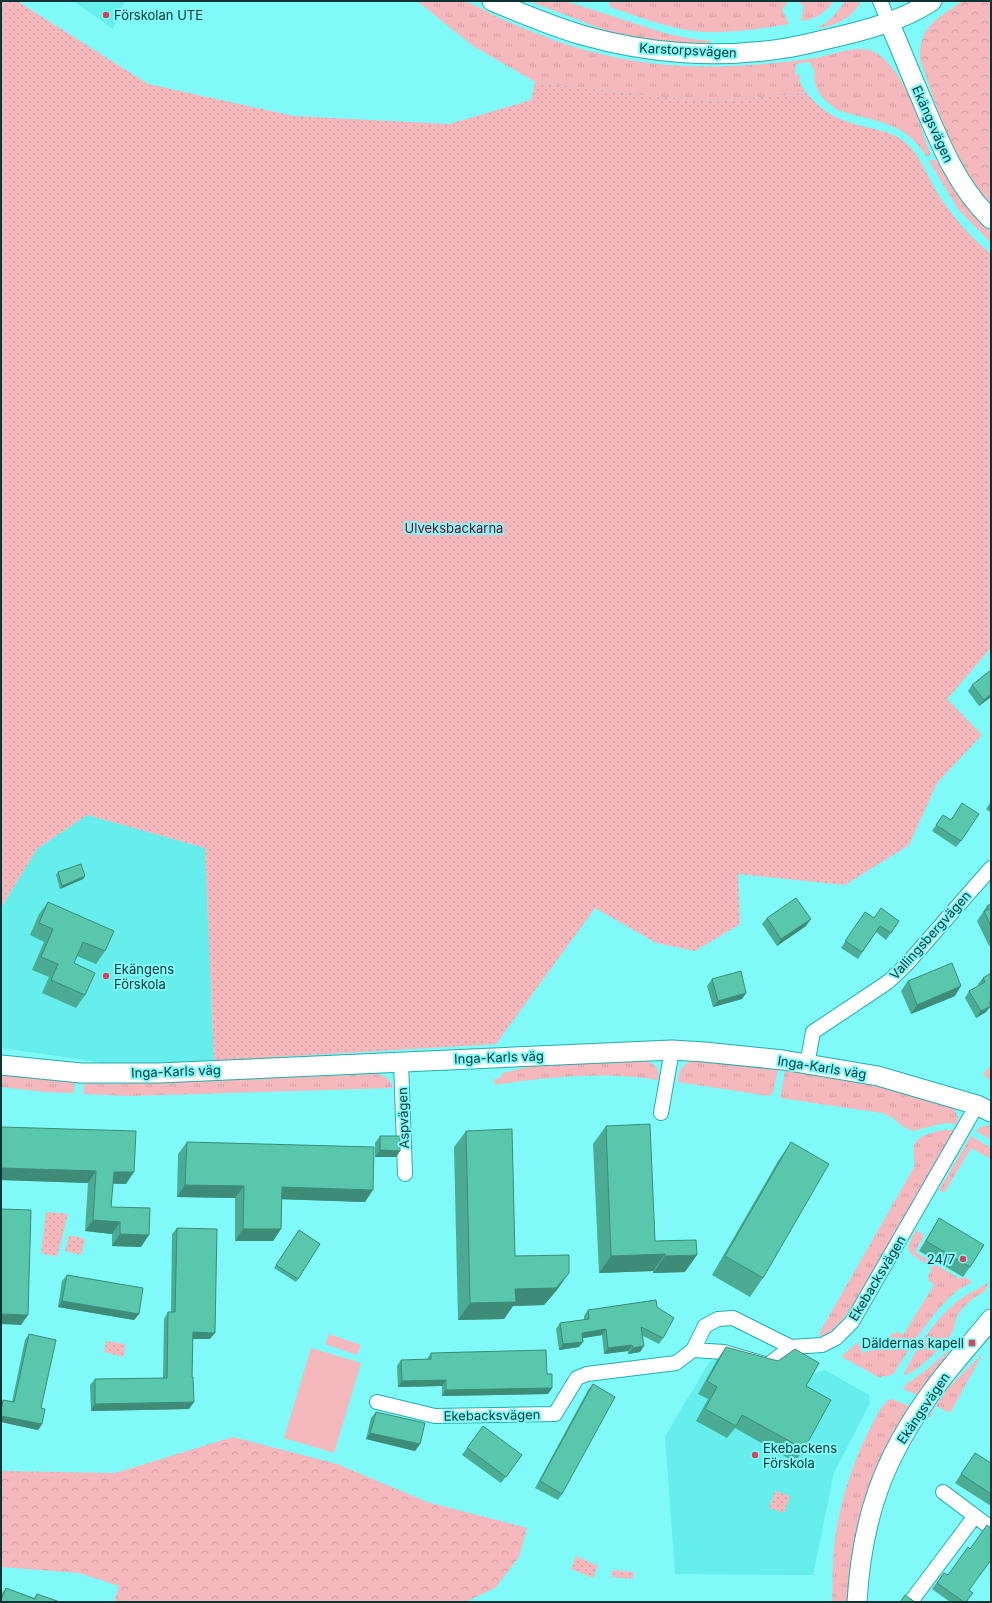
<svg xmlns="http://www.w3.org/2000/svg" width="992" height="1603" viewBox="0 0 992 1603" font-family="Inter,sans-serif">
<defs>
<pattern id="grass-tufts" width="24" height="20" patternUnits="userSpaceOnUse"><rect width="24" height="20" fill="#f5b8bc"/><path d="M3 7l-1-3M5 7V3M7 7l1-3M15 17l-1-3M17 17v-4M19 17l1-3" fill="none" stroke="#d19fa2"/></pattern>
<pattern id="forest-crowns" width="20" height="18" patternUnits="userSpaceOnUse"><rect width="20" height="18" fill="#f5b8bc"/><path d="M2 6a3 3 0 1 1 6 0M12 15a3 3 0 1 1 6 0" fill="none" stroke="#d19fa2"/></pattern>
<pattern id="park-dots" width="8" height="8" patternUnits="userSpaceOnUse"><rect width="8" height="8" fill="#f5b8bc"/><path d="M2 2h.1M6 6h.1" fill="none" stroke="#d19fa2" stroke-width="1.8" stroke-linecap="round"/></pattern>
</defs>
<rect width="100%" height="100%" fill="#80faf8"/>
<path fill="#66eeed" d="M73 1H125L113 29Z
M87 815 205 848 214 1061 118 1065 1 1048V908L37 849Z
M719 1358 810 1375 825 1370 869 1395 870 1403 834 1473 813 1575 675 1574 665 1436 710 1361Z"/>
<path fill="url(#grass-tufts)" d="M417 1C429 1 450 0 462 1 473 3 485 11 495 16 517 26 539 35 562 43 601 56 642 64 684 66 727 68 773 64 816 58 833 55 855 45 872 51 890 58 909 91 915 108 921 123 923 139 931 154L927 157C905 121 876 122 840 111 826 103 810 88 815 71L809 62 796 64 795 75 797 76V74L801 76 799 80 806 93 714 101 652 96 535 82 473 46Z
M529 1H565L668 34 692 39 711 41V44C678 45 644 41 612 33Z
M609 1H785L787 4 782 9 789 24C761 29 732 33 704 32 671 30 639 17 610 7Z
M798 1H834C825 13 817 19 801 21L804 5 800 4Z
M845 1H861C854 17 834 27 817 28 830 22 837 13 845 1Z
M935 159 964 204 991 233V243L958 209 929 161Z
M637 1058C649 1061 662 1065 658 1080 604 1071 549 1077 495 1085L494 1079 500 1078 503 1073 543 1063Z
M691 1060 777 1068 778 1070 773 1093 769 1096 678 1082C678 1071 682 1066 691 1060Z
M785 1071 819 1075 904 1091 954 1108 958 1117 956 1124 944 1123 913 1131 902 1126 893 1118 882 1113 780 1098Z
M1 1074 75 1082 74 1093 45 1092 1 1087Z
M378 1074C385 1077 392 1079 392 1088L130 1096 83 1094 84 1083 112 1084Z
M991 1125V1140L976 1131 980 1127Z
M944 1130H956L858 1299C847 1314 837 1328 822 1337L819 1334 825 1323 913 1169C917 1160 912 1155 914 1147 916 1135 934 1132 944 1130Z
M971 1136 991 1148V1159L971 1148 944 1193 939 1190Z
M916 1230 924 1235 915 1252 960 1279 965 1277 972 1282C965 1286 957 1290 951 1296 928 1318 911 1346 894 1373L889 1376H882L880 1378 842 1357 843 1355 858 1342 862 1353 890 1345 889 1338 891 1334 898 1332 903 1335 934 1285 929 1281 928 1276 932 1268 910 1253 908 1246Z
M989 1282 984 1292C975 1296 959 1309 956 1319 954 1323 955 1327 953 1331 945 1344 920 1370 906 1375L904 1374C916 1349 933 1322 954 1304 964 1295 978 1289 989 1282Z
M953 1346 917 1395 903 1389 905 1385 925 1371Z
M983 1353 950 1413 936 1406 930 1417 927 1418 947 1389Z
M891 1399 910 1406C904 1416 897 1427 891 1437 884 1450 878 1465 873 1480 858 1520 850 1559 848 1602H832C833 1579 832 1555 836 1532 842 1495 855 1456 873 1423 877 1415 883 1402 891 1399Z"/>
<path fill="url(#forest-crowns)" d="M962 1H991V206C981 194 971 182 964 169 944 134 933 96 920 59 919 25 938 19 962 1Z
M991 1065V1082L983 1074Z
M233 1437 337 1464 427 1502 527 1528 519 1557 495 1588 465 1602H114L119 1586 79 1573 1 1567V1471L115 1473Z"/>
<path fill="url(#park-dots)" d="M1 1H17L148 84 294 116 449 124 531 100 535 82 652 96 714 101 806 93C820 108 831 117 851 123 869 129 891 130 906 143 921 156 928 178 938 194 953 217 970 237 991 254V648L947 699 982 735 937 783 909 845 845 885 738 874 740 924 695 951 656 943 595 908 496 1044 214 1061 205 848 87 815 37 849 1 908Z
M46 1212 68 1214 57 1257 41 1253Z
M69 1235 85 1239 81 1255 65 1251Z
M106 1341 125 1344 124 1357 104 1352Z
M775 1491 790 1496 784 1513 769 1508Z
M576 1556 598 1566 593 1578 571 1569Z
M612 1570 634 1572 633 1579 611 1577Z"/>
<path fill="#f5b8bc" d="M329 1334 361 1345 357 1355 325 1344Z
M311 1348 361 1363 334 1453 284 1438Z"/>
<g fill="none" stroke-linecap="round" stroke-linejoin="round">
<defs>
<path id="street" d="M880 1 889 22
M401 1062 405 1174
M807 1065 813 1032 888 982 906 965 991 868
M661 1113 672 1050
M693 1350 724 1352 768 1365 791 1347
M377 1402 435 1416 555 1414 577 1378 587 1374 676 1363 693 1350 705 1326 718 1319 733 1318 791 1347 822 1345 836 1338 852 1322 977 1105
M943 1492 991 1528
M914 1602 912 1600 975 1516"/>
<path id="secondary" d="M492 1C521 13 551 26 582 35 648 54 719 59 786 48 800 46 814 42 828 39 863 31 902 21 932 1
M889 22C900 47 910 73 921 98 939 141 957 187 991 219
M1 1065 81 1073H159L672 1050 704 1052 783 1060 878 1076 977 1105 991 1112
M857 1602C862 1518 883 1458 933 1390 951 1365 972 1343 991 1319"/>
</defs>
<use href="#street" stroke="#25aead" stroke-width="16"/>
<use href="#secondary" stroke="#25aead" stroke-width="21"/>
<use href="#street" stroke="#fff" stroke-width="14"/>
<use href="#secondary" stroke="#fff" stroke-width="19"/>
</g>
<path fill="#4cab93" d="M991 670V697L979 706 968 691 972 685Z
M991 802V813L986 809Z
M962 803 961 841 956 847 932 831 943 815 951 820Z
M58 872 85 876 83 879 60 889 56 875Z
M48 902 105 951 96 964 77 956 74 963 85 995 76 1008 42 993 49 977 32 970 44 942 30 935 39 914Z
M991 904V945L989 946 977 921 987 906Z
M865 912 874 918 899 921 886 940 876 932 858 959 841 948Z
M767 918 806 926 777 946 762 924Z
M991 973 986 1012 976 1018 965 998 969 991 979 986 978 984 983 978Z
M712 979 746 993 742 999 713 1007 707 986Z
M908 981 955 996 911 1014 901 991Z
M606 1126 655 1241 685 1272 653 1273V1271L599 1273 593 1144Z
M1 1127 126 1184H113L111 1207 141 1247 112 1246V1234L85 1231 88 1183 1 1180Z
M466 1131 515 1256 557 1290 544 1305 513 1306 504 1319 458 1320 454 1147Z
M380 1136 400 1151 396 1157H375V1143Z
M187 1142 365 1202 282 1199 281 1229 273 1241H235V1198L177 1197 178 1154Z
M791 1142 763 1278 750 1297 712 1275 778 1161Z
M939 1218 970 1267 963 1277 919 1251 933 1228Z
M177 1228 210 1339H193L192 1377 194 1402 189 1409 91 1411 90 1385 95 1379 163 1378 164 1319 168 1312H171L172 1234Z
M299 1230 320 1244 296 1282 274 1268Z
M67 1275 139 1314 134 1320 58 1307 62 1281Z
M656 1300 663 1338 659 1344 643 1336 640 1352 628 1354V1351L604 1354 602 1335 583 1338 579 1347 559 1350 556 1329 560 1323 584 1320V1316L588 1310Z
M29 1334 41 1408 42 1424 38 1430 1 1422V1403L3 1400 12 1402 25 1340Z
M726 1347 806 1386 804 1449 795 1462 735 1428 727 1438 696 1421 708 1399 698 1394 717 1360Z
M431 1353 547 1374 552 1388 548 1394 442 1396V1386L398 1387 397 1366 401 1360 427 1359Z
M593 1384 562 1494 558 1500 535 1488 588 1390Z
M376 1412 420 1444 415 1451 366 1439 371 1418Z
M467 1448 522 1455 501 1483 462 1455Z
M975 1453 991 1463V1506L955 1483Z
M944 1573 969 1591 967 1602H950L932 1589Z
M6 1588 34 1598 37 1594 60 1602H1V1596L2 1593Z"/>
<path fill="#3e8b78" d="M991 694V697L979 706 984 700Z
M85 876 83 879 60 889 62 886Z
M811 919 806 926 777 946 781 939Z
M961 986 955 996 911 1014 917 1005Z
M746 993 742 999 713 1007 718 1001Z
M991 1006 986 1012 976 1018 981 1011Z
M380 1150 400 1151 396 1157H375Z
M1 1168 96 1171 88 1183 1 1180Z
M114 1172H134L126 1184 105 1183Z
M185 1185 244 1186 235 1198 177 1197Z
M282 1187 373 1190 365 1202 274 1199Z
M93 1220 120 1222 112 1234 85 1231Z
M243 1229H281L273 1241H235Z
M120 1234 149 1235 141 1247 112 1246Z
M665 1254 653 1271 599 1273 611 1256Z
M697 1255 685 1272 653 1273 665 1256Z
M569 1273 557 1290 544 1305 513 1306 504 1319 458 1320 470 1303Z
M62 1301 139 1314 134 1320 58 1307Z
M1 1314 28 1315 21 1325 1 1324Z
M606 1329 602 1335 578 1339 582 1333Z
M193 1332 215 1333 210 1339H188Z
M583 1342 579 1347 559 1350 563 1344Z
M632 1345 628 1351 604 1354 608 1348Z
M644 1346 640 1352 628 1354 633 1348Z
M446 1380 442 1386 398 1387 402 1381Z
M552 1388 548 1394 442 1396 446 1390Z
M194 1402 189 1409 91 1411 95 1404Z
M1 1416 42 1424 38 1430 1 1422Z
M370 1433 420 1444 415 1451 366 1439Z"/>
<path fill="#58c7ab" stroke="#3e8b78" d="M991 670V694L984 700 972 685Z
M962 803 979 814 961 841 936 825 943 815 951 820Z
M81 864 85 876 62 886 58 872Z
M796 898 811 919 781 939 767 918Z
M48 902 114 931 105 951 83 942 74 963 95 973 85 995 51 980 58 964 41 957 53 929 39 923Z
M991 904V926L984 911 989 909 987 906Z
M881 908 899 921 891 933 880 926 862 952 845 941 865 912 874 918Z
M952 963 961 986 917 1005 908 981Z
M741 971 746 993 718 1001 712 979Z
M991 973V1001L989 1002 991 1006 981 1011 969 991 985 982 983 978Z
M650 1124 655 1241 696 1240 697 1255 665 1256V1254L611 1256 606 1126Z
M1 1127 136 1131 134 1172H114L111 1207 150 1208 149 1235 120 1234V1222L93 1220 96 1171 1 1168Z
M512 1129 515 1256 569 1255V1273L556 1288 515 1289 516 1302 470 1303 466 1131Z
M380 1136H400V1151L380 1150Z
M187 1142 374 1147 373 1190 282 1187 281 1229H243L244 1186 185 1185Z
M791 1142 829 1164 763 1278 725 1256Z
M1 1209 31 1210 28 1315 1 1314Z
M939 1218 984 1245 970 1267 926 1241Z
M177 1228 217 1229 215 1333 193 1332 192 1377H193L194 1402 95 1404V1379L167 1378 168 1312H175Z
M299 1230 320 1244 298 1279 276 1265Z
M67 1275 143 1288 139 1314 62 1301Z
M656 1300 657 1307 674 1318 663 1338 641 1327 644 1346 633 1348 632 1345 608 1348 606 1329 582 1333 583 1342 563 1344 560 1323 589 1319 588 1310Z
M29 1334 56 1340 41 1408 45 1409 42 1424 1 1416V1411L3 1400 14 1402Z
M726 1347 778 1361 795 1349 819 1363 806 1386 831 1400 804 1449 742 1415 736 1426 705 1409 717 1387 707 1381Z
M546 1350 547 1374H552V1388L446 1390V1380L402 1381 401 1360 431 1359V1353Z
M593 1384 615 1397 562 1494 540 1481Z
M376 1412 425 1423 420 1444 370 1433Z
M483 1426 522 1455 506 1477 467 1448Z
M975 1453 991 1463V1494L961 1474Z
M987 1525 991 1528V1560L969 1590 973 1593 966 1602H964L937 1583 944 1573 948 1575 968 1547 970 1549Z
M6 1588 35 1599 37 1594 60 1602H1V1600Z
M905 1595 915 1602H900Z"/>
<g fill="#d5445d" stroke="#80faf8" stroke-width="1.5">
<circle cx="106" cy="15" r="4"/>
<circle cx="106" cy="976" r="4"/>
<circle cx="963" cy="1259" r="4"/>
<rect x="968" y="1339" width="8" height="8" rx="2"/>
<circle cx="755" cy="1455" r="4"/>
</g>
<g text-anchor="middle" stroke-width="4" stroke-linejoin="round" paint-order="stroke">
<g font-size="13" fill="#0c3434" stroke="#80faf8" text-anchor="start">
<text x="114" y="20">Förskolan UTE</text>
<text x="114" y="974">Ekängens<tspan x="114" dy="15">Förskola</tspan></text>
<text x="955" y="1264" text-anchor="end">24/7</text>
<text x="964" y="1348" text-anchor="end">Däldernas kapell</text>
<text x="763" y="1453">Ekebackens<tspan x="763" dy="15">Förskola</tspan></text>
</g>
<g font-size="13" fill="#0c3434" stroke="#80faf8">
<text transform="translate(688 50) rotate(3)" y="5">Karstorpsvägen</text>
<text transform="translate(933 124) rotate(66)" y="5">Ekängsvägen</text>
<text transform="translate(930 935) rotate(-48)" y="5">Vallingsbergvägen</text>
<text transform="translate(499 1057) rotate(-2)" y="5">Inga-Karls väg</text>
<text transform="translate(822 1067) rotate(9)" y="5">Inga-Karls väg</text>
<text transform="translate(176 1071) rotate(-2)" y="5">Inga-Karls väg</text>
<text transform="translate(403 1118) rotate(-92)" y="5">Aspvägen</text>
<text transform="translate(877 1278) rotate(-59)" y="5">Ekebacksvägen</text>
<text transform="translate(923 1408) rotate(-56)" y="5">Ekängsvägen</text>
<text transform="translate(492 1415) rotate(-1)" y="5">Ekebacksvägen</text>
</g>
<g font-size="13" fill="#80082a" stroke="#80faf8">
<text x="454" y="533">Ulveksbackarna</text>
</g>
</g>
<rect width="992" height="1603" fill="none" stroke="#0c3434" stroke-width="4"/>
</svg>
